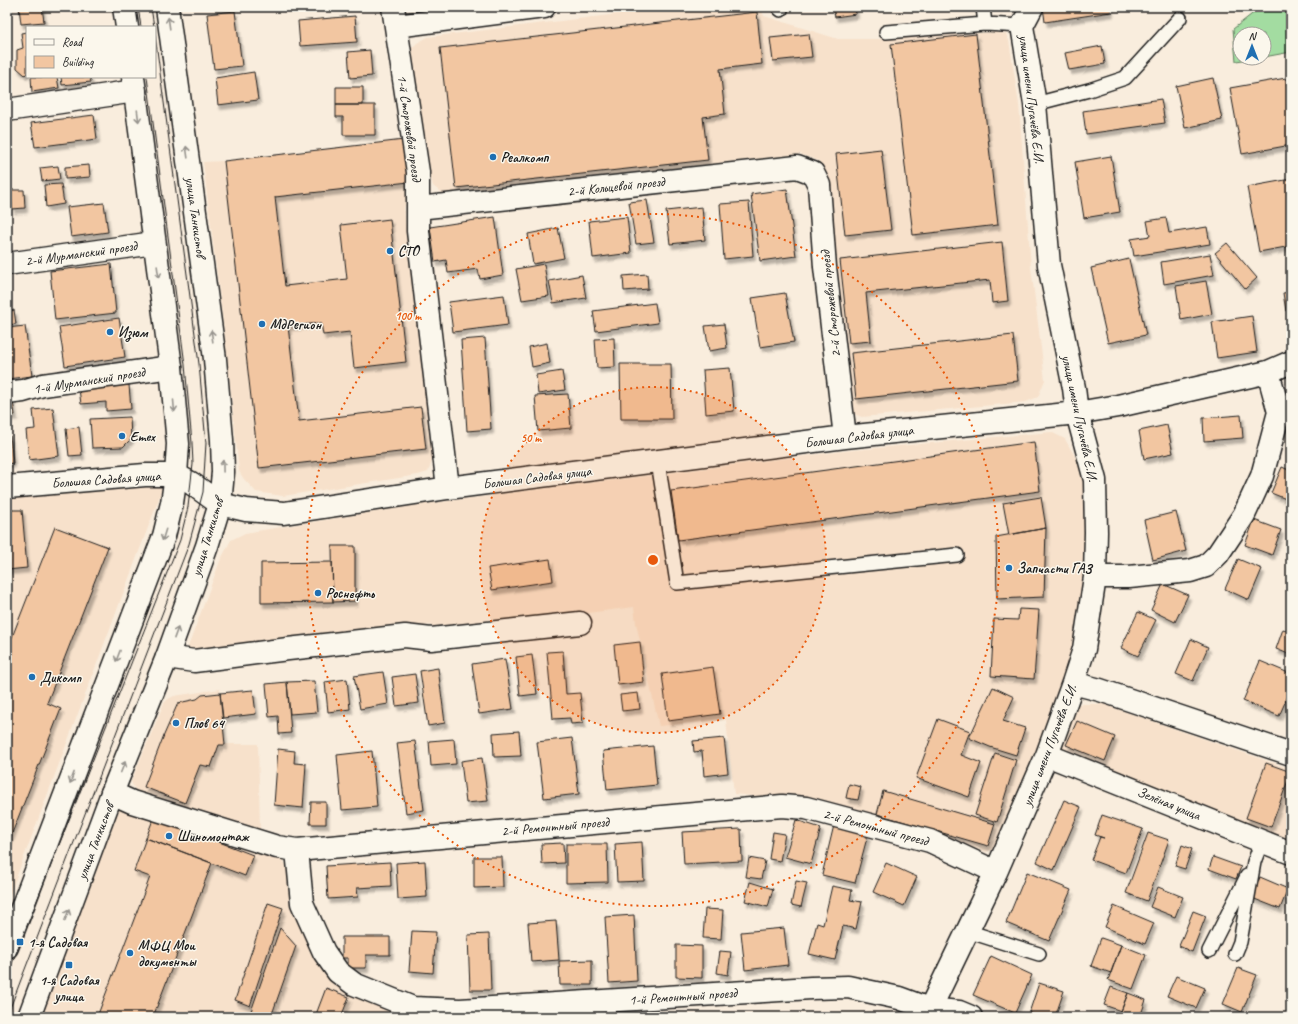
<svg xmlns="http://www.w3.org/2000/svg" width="1298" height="1024" viewBox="0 0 1298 1024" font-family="Caveat,sans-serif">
<defs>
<filter id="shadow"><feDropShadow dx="2.5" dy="4.5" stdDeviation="1" flood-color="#0004"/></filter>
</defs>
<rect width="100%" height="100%" fill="#f9eddd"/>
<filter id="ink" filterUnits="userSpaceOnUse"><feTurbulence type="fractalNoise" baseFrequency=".025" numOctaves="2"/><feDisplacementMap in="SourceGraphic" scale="8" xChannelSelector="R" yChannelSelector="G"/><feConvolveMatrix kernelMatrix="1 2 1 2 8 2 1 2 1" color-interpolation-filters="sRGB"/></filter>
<g filter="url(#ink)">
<path fill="#f7e1cb" d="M676 7H760L764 16 838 39H889L997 32 1006 34 1009 41 1019 105 1031 267 1045 380 1038 397 1026 402 862 417 854 414 850 407 835 262 830 184 819 161 800 154 442 193 433 186 428 167 408 52 417 43 428 37Z
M404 140 409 182 404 209 433 458 428 472 418 475 283 496 256 492 243 478 239 471 227 355 203 162 224 161Z
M1051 432 1065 439 1078 462 1083 482 1085 530 1082 600 1075 646 1039 749 998 848 986 852 932 834 783 799 734 794 726 720 659 726 636 623 634 607 441 632 430 625 209 652H193L188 647 220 561 231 540 245 533 417 505 844 451Z
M154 481 162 488 158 501 7 902V494Z
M220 689 225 744H258L260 829 188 811 136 791 131 782 164 703 168 699 174 696Z
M1076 704H1103L1291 769V842L1063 749 1061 744Z
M119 806 279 857 287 866 318 953 391 1010 401 1017H38Z"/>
<path fill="#a3dca1" stroke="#607c5e" d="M1261 7H1291V52L1264 57V34H1240V58H1257L1236 61 1233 29Z"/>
<path fill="#f2c6a1" stroke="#1c1c1c" filter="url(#shadow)" d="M19 7H42L44 22 21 24Z
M833 7H855L856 14 835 17Z
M1043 7H1110L1111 12 1045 22Z
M235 11 242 66 214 69 207 14Z
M757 12 762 64 720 69 725 114 703 117 708 160 456 188 440 48Z
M355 16 357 42 300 46 298 21Z
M27 32V73L25 75 17 68V50L23 48 21 33Z
M809 34 812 57 773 61 770 38Z
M976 34 998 225 913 235 891 44Z
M1102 46 1105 64 1069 70 1065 53Z
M370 50 372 76 350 78 348 52Z
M254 72 258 100 218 105 215 78Z
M31 77H57L59 88 32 92Z
M61 77H90L91 82 62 85Z
M1213 78 1222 120 1185 128 1176 86Z
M1286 78 1291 109V145L1242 154 1230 88Z
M336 87H363V105H336Z
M1161 99 1165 123 1086 134 1083 111Z
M336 105H375V135H343V117H336Z
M94 115 97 139 35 147 31 123Z
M404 140 409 182 275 197 285 286 347 279 341 225 390 219 406 362 354 368 350 332 323 335 321 323 288 326 299 421 421 407 426 449 259 468 224 161Z
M881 149 891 230 845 235 836 154Z
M1111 156 1120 212 1084 218 1075 162Z
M89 165 90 177 65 179V167Z
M58 166 60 179 42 181 40 168Z
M1291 179V246L1259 252 1247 187Z
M61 184 64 204 46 207 44 185Z
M787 189 796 256 760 261 751 194Z
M11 190H24L25 208 12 209Z
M647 200 654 242 636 244 629 202Z
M749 202 753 256 724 259 720 204Z
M104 203 108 232 71 237 67 207Z
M702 207 705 240 670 244 666 211Z
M495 217 503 275 480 279 478 269 448 273 446 260 435 262 430 227Z
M627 217 631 253 593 258 589 221Z
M1166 218 1169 233 1207 227 1210 244 1134 256 1131 239 1150 236 1147 221Z
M558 228 564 258 533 264 528 234Z
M1002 242 1008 301 992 303 990 280 866 293 871 341 849 343 840 260Z
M1227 243 1257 278 1245 289 1215 253Z
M1210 254 1214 275 1164 284 1161 262Z
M1129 259 1146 335 1108 343 1091 268Z
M111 264 116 313 55 320 50 271Z
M544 264 549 296 522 300 516 269Z
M647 274 648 289 624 291 623 276Z
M582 275 586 298 553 303 549 281Z
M1206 281 1212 314 1181 320 1176 286Z
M1291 292V311H1286L1283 293Z
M785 293 794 342 760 347 752 298Z
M504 295 508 325 453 332 449 302Z
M655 303 658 323 596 331 593 311Z
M14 310 16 324 7 325V312Z
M1252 316 1257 352 1217 358 1212 322Z
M119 318 125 357 65 366 59 327Z
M724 324 727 348 709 351 705 326Z
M25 326 32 376 7 379V328Z
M1013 335 1018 381 856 399 851 353Z
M485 338 491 429 467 431 461 340Z
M614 338 615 367 597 368 595 339Z
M547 343 550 363 532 367 529 347Z
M620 364H671L672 419H621Z
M730 368 734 411 706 414 703 370Z
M562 371 565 390 538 394 536 375Z
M129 385 131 409 106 411V402L81 404 79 389Z
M568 394 571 428 538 431 535 396Z
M13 401 15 415 7 416V402Z
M53 408 59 456 29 460 26 430 35 429 33 410Z
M1241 415 1243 438 1204 441 1203 418Z
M130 417 131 439 123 447 92 448 90 419Z
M1167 425 1173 453 1144 459 1139 431Z
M79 427 82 455 69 456 66 429Z
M7 436H10L13 463 7 464Z
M1034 442 1040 491 678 540 671 491Z
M1282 467 1291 471V501L1271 493Z
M1041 497 1046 528 1009 535 1003 503Z
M7 510H22L27 568 7 570Z
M1176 512 1186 551 1153 560 1144 520Z
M1254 520 1281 530 1272 555 1245 545Z
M55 527 108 547 47 703 61 709 7 846V650Z
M1046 528 1044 597 997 599 996 537Z
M332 546H355V601L333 602Z
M550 559 553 581 492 590 488 568Z
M1238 559 1262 569 1249 600 1225 589Z
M332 562 333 602 261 603V563Z
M1163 584 1188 595 1175 622 1151 610Z
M1019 609 1039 610 1034 679 991 676 994 619 1018 620Z
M1138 612 1156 620 1138 656 1121 648Z
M1283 629 1291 632V655L1276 649Z
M1191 639 1208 647 1193 681 1176 674Z
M640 642 644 682 618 685 614 645Z
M563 651 566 694 580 693 583 723 571 724 570 718 553 719 547 652Z
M532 655 537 694 520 696 516 657Z
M505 659 513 709 479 714 472 664Z
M1260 661 1291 674V689L1279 716 1243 701Z
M713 667 720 714 668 721 662 674Z
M438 668 445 723 428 726 420 671Z
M383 672 388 704 360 709 354 676Z
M415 674 419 703 396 706 392 677Z
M347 679 350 709 328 712 325 682Z
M314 681 317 712 290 714 287 682Z
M287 682 291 733 279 734 278 716 269 717 266 684Z
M993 687 1014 697 1003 721 1025 728 1016 755 990 747 969 738Z
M253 690 256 714 223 718 220 693Z
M220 693 225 745H219L211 767 200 765 185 803 144 787 164 735 178 703 197 699 202 695Z
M638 693 640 709 622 711 620 695Z
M938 719 970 731 961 755 981 763 969 797 916 778Z
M1077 721 1115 737 1105 761 1066 745Z
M519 731 521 756 494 757 493 733Z
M572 738 579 794 544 798 537 742Z
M724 738 728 773 704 776 702 751 694 752 693 741Z
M454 739 456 764 431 766 429 741Z
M415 741 424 810 406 813 397 743Z
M653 746 657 785 607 790 603 751Z
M278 749 295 751 294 763 306 764 303 808 274 805Z
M372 751 377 807 342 810 337 755Z
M995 753 1016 760 997 822 975 815Z
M482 758 488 801 466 803 461 761Z
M1266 763 1291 772 1271 827 1246 818Z
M849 784 861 787 858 800 846 798Z
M883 791 995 824 988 846 877 814Z
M1064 800 1081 807 1054 870 1037 862Z
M311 802H326V824H310Z
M1102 815 1143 829 1126 873 1091 860 1100 837 1104 838 1095 835Z
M154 817 253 855 245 876 146 838Z
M796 820 821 828 811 864 785 857Z
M834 825 868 834 855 883 822 875Z
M741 829 742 861 684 864 682 832Z
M773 832 785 834 780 861 769 859Z
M1148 833 1169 840 1147 901 1126 893Z
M146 838 212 863 153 1017H97L150 877 134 871Z
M642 842 644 881 617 882 615 844Z
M563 843 564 863 542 864 541 844Z
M566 844H607L608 882 566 883Z
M1182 845 1192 849 1185 869 1175 866Z
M474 857H502L503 887 474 888Z
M1213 857 1241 867 1236 879 1209 869Z
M749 858 765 861 761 879 746 877Z
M425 861 427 897 398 899 396 863Z
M390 862 391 886 357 888 358 897 328 899 326 866Z
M886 863 917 877 904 906 873 892Z
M1027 872 1071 890 1049 941 1006 923Z
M1260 877 1288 889 1280 909 1252 898Z
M796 881 807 883 801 907 791 905Z
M750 882 773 889 768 907 745 901Z
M832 886 852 890 850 900 862 902 856 929 843 926 835 960 809 954 817 923 823 925Z
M1158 887 1183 897 1175 917 1150 907Z
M268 903 283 908 250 1006 235 1000Z
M1114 906 1154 923 1145 944 1105 927Z
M705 909 723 910 721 939 703 938Z
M1193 911 1206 916 1192 952 1179 946Z
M634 915 637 981 609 983 605 917Z
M556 921 559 960 531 962 528 923Z
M280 928 296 946 271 1017H249Z
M784 928 788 965 745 970 741 932Z
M412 931 436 932 433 973 409 971Z
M489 934 491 990H470L468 935Z
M342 937H390V955H366V968H348V958H342Z
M1101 938 1121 945 1111 973 1091 966Z
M676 945 702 946V978L676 977Z
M1121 945 1146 955 1133 989 1108 980Z
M720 951 731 952 728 975 717 973Z
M991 956 1032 975 1015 1013 973 995Z
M592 960V985H560L559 961Z
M1238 968 1257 975 1242 1012 1223 1004Z
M1176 976 1205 988 1196 1008 1167 996Z
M1039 983 1064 991 1055 1017H1040L1029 1013Z
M1111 987 1128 993 1121 1011 1104 1005Z
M326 988 349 997 341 1017H315Z
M1128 993 1146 1000 1140 1017H1119Z"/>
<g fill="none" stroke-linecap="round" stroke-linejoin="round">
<defs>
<path id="service" d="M778 7 781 10
M983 7 985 24
M886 32 985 24 1022 26
M1035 104 1089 90 1125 78 1180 18
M658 462 677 583 957 555
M967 931 1039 954
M1209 951 1247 876
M1235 954 1240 942 1254 862 1262 841"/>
<path id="minor" d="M393 7 418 172V231L448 488
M396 26 544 7
M7 110 135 91
M418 208 797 167 813 173 819 185 825 267 845 437
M7 264 154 243
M7 393 23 391 43 385 171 367
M7 487 145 475H176L191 483 220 504 246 510 284 513 448 488 845 437 1077 413 1118 406 1268 372 1291 362
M1095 577H1129L1190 571 1206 566 1218 554 1244 515 1262 476 1279 412 1268 372
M167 657 194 661 288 649 405 636 431 639 580 623
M1073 683 1100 690 1291 754
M1047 755 1291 853
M112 793 132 802 277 847 297 850 782 806 806 808 930 841 996 872
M297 850 302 903 324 952 338 972 354 984 413 1008 460 1010 811 988 848 987 899 998 929 1009 959 1012 971 1017
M926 1017 996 872 1047 755 1073 683 1084 649 1095 577 1096 532 1095 480 1077 413 1074 388 1049 265 1035 104 1022 26 1032 7"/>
<path id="secondary" d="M124 7 127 27
M7 947 164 536 172 503 176 475 178 444 171 367 133 77
M29 1017 112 793 167 657 207 546 220 504 223 472 222 440 215 359 167 7"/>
</defs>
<use href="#service" stroke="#1c1c1c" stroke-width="16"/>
<use href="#minor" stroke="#1c1c1c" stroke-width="25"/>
<use href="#secondary" stroke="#1c1c1c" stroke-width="25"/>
<use href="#service" stroke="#fbf7ec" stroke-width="13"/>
<use href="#minor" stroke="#fbf7ec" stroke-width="22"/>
<use href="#secondary" stroke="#fbf7ec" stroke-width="22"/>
<path stroke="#1c1c1c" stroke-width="1" d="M138 7 141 27
M151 7 154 27
M7 976 180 540 188 507 193 464 192 443 185 365 147 77
M7 1016 189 544 203 492 206 443 199 364 155 35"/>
</g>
<defs><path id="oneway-shaft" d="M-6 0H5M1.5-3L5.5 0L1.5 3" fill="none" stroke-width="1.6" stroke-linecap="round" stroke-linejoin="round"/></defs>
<g stroke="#97948e">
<use href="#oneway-shaft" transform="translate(169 23) rotate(-98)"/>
<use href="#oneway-shaft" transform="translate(138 116) rotate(83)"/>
<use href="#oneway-shaft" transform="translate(187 152) rotate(-98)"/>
<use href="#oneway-shaft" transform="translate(158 272) rotate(82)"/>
<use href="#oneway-shaft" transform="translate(212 336) rotate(-98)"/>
<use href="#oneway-shaft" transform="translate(174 406) rotate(85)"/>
<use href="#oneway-shaft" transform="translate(223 466) rotate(-91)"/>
<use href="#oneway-shaft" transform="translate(164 535) rotate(107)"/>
<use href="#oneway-shaft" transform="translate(176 633) rotate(-70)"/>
<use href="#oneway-shaft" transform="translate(118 656) rotate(111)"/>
<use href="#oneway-shaft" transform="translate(123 767) rotate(-68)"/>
<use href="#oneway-shaft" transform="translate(72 778) rotate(111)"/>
<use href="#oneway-shaft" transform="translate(67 915) rotate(-69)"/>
</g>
</g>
<circle cx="653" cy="560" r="173" fill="#e8590c" fill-opacity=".12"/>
<g fill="none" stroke="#e8590c" stroke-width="2" stroke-dasharray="2 4">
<circle cx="653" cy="560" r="173"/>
<circle cx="653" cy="560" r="346"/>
</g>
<g fill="#1f6fb2" stroke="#fbf7ec" stroke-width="1.5">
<circle cx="493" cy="157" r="4"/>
<circle cx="390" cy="251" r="4"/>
<circle cx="262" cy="324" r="4"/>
<circle cx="110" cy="332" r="4"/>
<circle cx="122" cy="436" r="4"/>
<circle cx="1009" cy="568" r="4"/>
<circle cx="318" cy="593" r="4"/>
<circle cx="32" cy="677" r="4"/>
<circle cx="176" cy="723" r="4"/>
<circle cx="169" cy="836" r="4"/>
<rect x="16" y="938" width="8" height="8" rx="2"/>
<circle cx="130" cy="953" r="4"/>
<rect x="65" y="961" width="8" height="8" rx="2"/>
</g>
<g text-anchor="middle" stroke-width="3" stroke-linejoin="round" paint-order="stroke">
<g font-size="14" fill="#1c1c1c" stroke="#fbf7ec">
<text transform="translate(1032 99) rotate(83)" y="5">улица имени Пугачёва Е.И.</text>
<text transform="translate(410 128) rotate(82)" y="5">1-й Сторожевой проезд</text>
<text transform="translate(616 186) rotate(-6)" y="5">2-й Кольцевой проезд</text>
<text transform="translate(196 217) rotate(82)" y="5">улица Танкистов</text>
<text transform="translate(81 253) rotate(-8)" y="5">2-й Мурманский проезд</text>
<text transform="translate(830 304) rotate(-96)" y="5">2-й Сторожевой проезд</text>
<text transform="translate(89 380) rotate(-9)" y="5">1-й Мурманский проезд</text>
<text transform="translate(1080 418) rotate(78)" y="5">улица имени Пугачёва Е.И.</text>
<text transform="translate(859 436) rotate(-7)" y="5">Большая Садовая улица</text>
<text transform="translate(537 477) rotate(-7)" y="5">Большая Садовая улица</text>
<text transform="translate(106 479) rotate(-4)" y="5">Большая Садовая улица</text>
<text transform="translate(207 537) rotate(-73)" y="5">улица Танкистов</text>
<text transform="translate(1049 745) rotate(-69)" y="5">улица имени Пугачёва Е.И.</text>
<text transform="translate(1169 803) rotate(22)" y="5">Зелёная улица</text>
<text transform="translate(555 826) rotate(-5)" y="5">2-й Ремонтный проезд</text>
<text transform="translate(876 827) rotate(15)" y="5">2-й Ремонтный проезд</text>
<text transform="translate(95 841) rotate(-69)" y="5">улица Танкистов</text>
<text transform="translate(683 996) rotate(-4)" y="5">1-й Ремонтный проезд</text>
</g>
<g font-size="14" font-weight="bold" fill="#1c1c1c" stroke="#fbf7ec" text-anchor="start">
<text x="501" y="162">Реалкомп</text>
<text x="398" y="256">СТО</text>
<text x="270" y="329">МдРегион</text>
<text x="118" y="337">Изюм</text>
<text x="130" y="441">Emex</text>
<text x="1017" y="573">Запчасти ГАЗ</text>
<text x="326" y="598">Роснефть</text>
<text x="40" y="682">Дикомп</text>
<text x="184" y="728">Плов 64</text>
<text x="177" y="841">Шиномонтаж</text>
<text x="28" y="947">1-я Садовая</text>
<text x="138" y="950">МФЦ Мои<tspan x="138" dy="16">документы</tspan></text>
<text x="69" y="985" text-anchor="middle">1-я Садовая<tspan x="69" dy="16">улица</tspan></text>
</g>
</g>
<circle cx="653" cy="560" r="6" fill="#e8590c" stroke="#fbf7ec" stroke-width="2"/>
<g font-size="12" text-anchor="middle" font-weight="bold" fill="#e8590c" stroke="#fbf7ec" stroke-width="3" stroke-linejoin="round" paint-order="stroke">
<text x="408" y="320">100 m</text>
<text x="531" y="442">50 m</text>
</g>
<rect width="1298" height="1024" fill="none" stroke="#fbf7ec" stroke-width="24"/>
<rect x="12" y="12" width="1274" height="1000" fill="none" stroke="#1c1c1c" stroke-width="1.5" filter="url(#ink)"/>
<rect x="26" y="26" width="130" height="52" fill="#fbf7ec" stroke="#a29f99"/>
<rect x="34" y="39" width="20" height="6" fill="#fbf7ec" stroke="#a29f99"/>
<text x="62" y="46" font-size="12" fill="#1c1c1c">Road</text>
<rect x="34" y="56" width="20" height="12" fill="#f2c6a1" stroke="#a29f99"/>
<text x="62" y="66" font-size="12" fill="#1c1c1c">Building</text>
<g transform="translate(1252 46)"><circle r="19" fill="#fbf7ec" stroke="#a29f99"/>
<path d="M0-3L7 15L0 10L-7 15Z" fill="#1f6fb2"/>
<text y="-6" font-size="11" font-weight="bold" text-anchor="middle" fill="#1c1c1c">N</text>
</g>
</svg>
